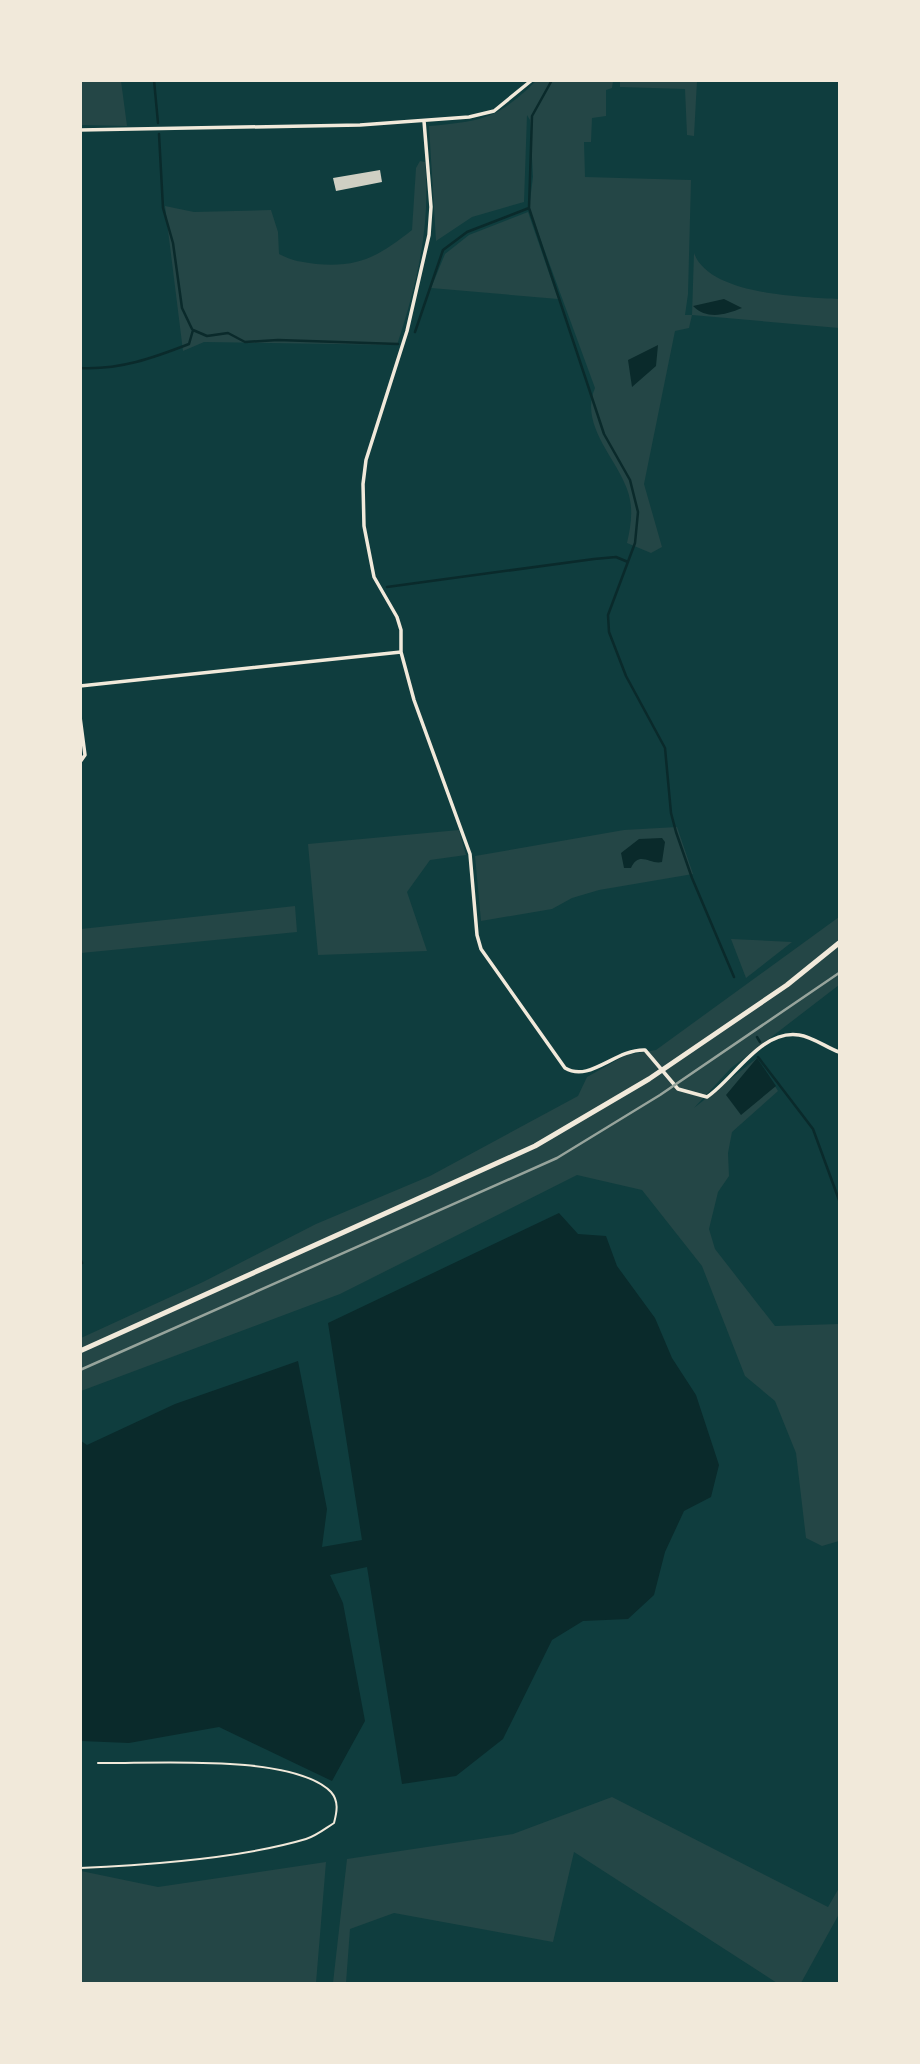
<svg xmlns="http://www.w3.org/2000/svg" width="920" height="2064" viewBox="0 0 920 2064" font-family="'Varela Round',sans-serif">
<rect width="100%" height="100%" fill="#0f3d3e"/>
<path fill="#244646" d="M81 80 121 81 127 126 81 125Z
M536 81H613L612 88 606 90V116L592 118 591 142H584L585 177 691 180 688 294 685 315H692L694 253C709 295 801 297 839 299V328L692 315 689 328 675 331 644 484 662 547 651 553 627 543C631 525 634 508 627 489 616 458 579 424 595 388L529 208 533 177 530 120 527 115 524 202 472 217 436 241 429 126C483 121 497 119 536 81Z
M620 81H697L694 136 687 135 685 89 620 87Z
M420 161 425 162C431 226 417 284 397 345L204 342 183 351 165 206 194 212 271 210 278 232 279 254C292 261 302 262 316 264 359 268 379 256 412 230L416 168Z
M528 212 558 299 431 288 445 254 469 235Z
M677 827 693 874 599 890 572 898 552 909 481 921 475 856 624 830Z
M459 830 466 855 430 860 407 892 427 951 318 955 308 844Z
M295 906 297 932 81 953V929Z
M839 917V985L731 1068 694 1108 757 1058 778 1091 732 1132 728 1153 729 1176 718 1192 709 1229 715 1249 775 1326 839 1324V1541L822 1546 806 1538 796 1453 775 1401 745 1376 702 1266 642 1190 577 1175 340 1294 81 1391V1338L203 1282 316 1224 430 1176 578 1096 587 1077 626 1055 656 1050Z
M731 939 792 942 746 978Z
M612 1797 828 1907 839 1888V1914L801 1983H777L574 1852 553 1942 394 1913 350 1929 346 1983H333L347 1859 513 1834Z
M326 1862 316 1983H81V1871L158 1887Z"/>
<path fill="#0a2a2b" d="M724 299 742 308C725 315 707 320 693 306Z
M658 345 656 366 632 387 628 360Z
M662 838 665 842 662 862C650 865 639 850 631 868H624L621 853 639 839Z
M757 1058 776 1086 741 1115 726 1095Z
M559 1213 578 1234 606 1236 617 1266 655 1318 672 1358 696 1395 719 1465 711 1497 684 1511 665 1552 654 1595 628 1619 583 1621 552 1640 503 1739 456 1776 402 1784 367 1567 330 1575 343 1603 365 1721 332 1781 219 1727 129 1743 81 1741V1441L87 1445 175 1404 298 1361 327 1509 322 1547 362 1540 328 1323Z"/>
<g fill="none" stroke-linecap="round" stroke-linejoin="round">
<path stroke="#0a2a2b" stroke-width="2.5" d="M154 80 158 123
M159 134 163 208 173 243 182 308 192 329
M529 208 604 434 630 480 638 512 635 543 608 615 609 632 626 676 665 748 671 813 676 832 692 878 734 977
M415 332 443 250 467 232 529 208 532 116 552 80
M80 368C120 370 153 358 189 344L193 330 207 336 228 333 245 342 278 340 398 344
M387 587 594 559 616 557 628 562
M757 1037 760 1042
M758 1057 813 1129 839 1200
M80 1258 82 1263"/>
</g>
<path fill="#cfcfc3" d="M380 170 382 182 336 191 333 178Z"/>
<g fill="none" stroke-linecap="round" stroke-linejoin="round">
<path stroke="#f1e9da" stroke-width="2" d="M80 1868C148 1865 242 1858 306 1839 316 1836 326 1828 334 1823 337 1812 339 1801 331 1792 293 1753 151 1764 98 1763"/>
<path stroke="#f1e9da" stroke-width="3.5" d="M424 121 431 207 429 235 407 331 366 460 363 484 364 526 374 577 397 617 401 630V652L414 700 470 854 477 935 481 949 565 1068C590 1083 615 1049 645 1050L678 1089 707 1097C734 1079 761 1029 799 1035 813 1037 827 1048 839 1052
M80 130 360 125 469 117 494 111 532 80
M80 686 401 652
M80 717 85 755 80 762"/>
<path stroke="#f1e9da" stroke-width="5" d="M80 1351 535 1146 649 1079 787 985 839 943"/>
<path stroke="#97a49c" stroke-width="2.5" d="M80 1370 557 1158 660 1095 839 973"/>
</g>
<rect width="920" height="2064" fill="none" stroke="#f1e9da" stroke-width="164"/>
</svg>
